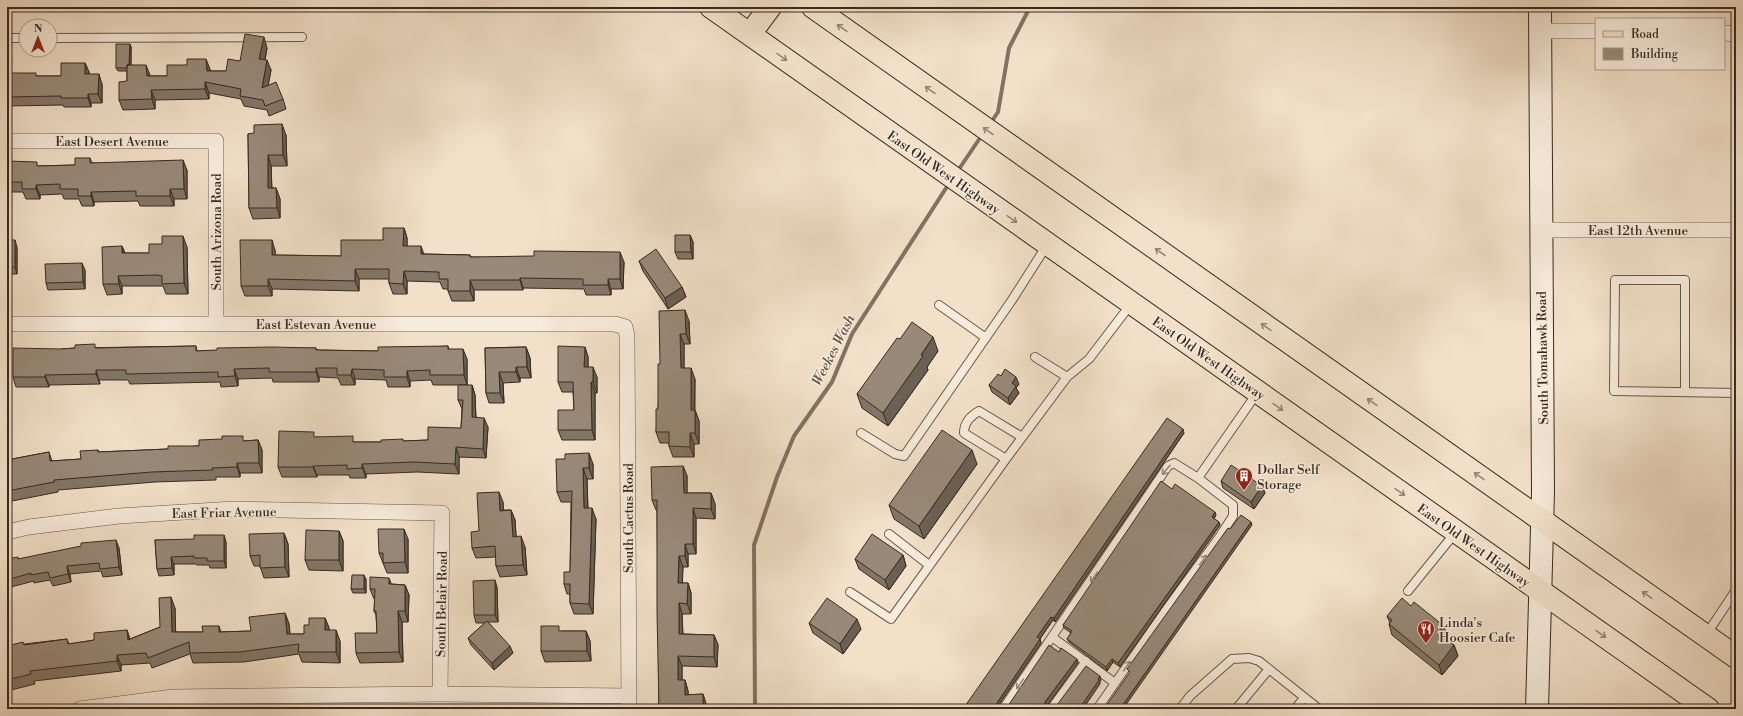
<svg xmlns="http://www.w3.org/2000/svg" width="1743" height="716" viewBox="0 0 1743 716" font-family="'Libre Bodoni',serif">
<rect width="100%" height="100%" fill="#f2e0c8"/>
<filter id="stains"><feTurbulence type="fractalNoise" baseFrequency=".005" numOctaves="4"/><feColorMatrix values="0 0 0 0 .2 0 0 0 0 .09 0 0 0 0 .02 0 0 0 .5 -.17"/></filter>
<radialGradient id="worn" r=".72"><stop offset=".6" stop-color="#630" stop-opacity="0"/><stop offset="1" stop-color="#630" stop-opacity=".3"/></radialGradient>
<g fill="none" stroke-linecap="round" stroke-linejoin="round">
<path stroke="#817263" stroke-width="4" d="M990 124 998 112 1009 48 1030 7
M957 172 982 135
M755 709 754 545 777 477 794 436 832 382 852 334 950 182"/>
<defs>
<path id="lane" d="M7 38H26
M50 38 302 37
M939 305 986 338
M1035 357 1067 377
M1685 392V280H1615L1614 391 1736 393
M861 433 895 454 904 456 1012 300 1047 245
M1006 459 964 433C964 422 971 416 979 411L1022 437
M1198 478 1257 393
M889 534 929 565
M1408 591 1455 533
M850 592 891 619 1006 459 1067 377 1089 359 1131 304
M1706 635 1736 590
M1052 637 1115 683
M1003 709 1168 466 1174 463 1198 478 1233 505V516L1220 536 1168 607 1097 709
M1051 709 1086 661
M1180 709 1190 696 1232 659 1249 658 1259 661 1319 709
M1236 709 1269 669
M1295 709 1304 698"/>
<path id="street" d="M1540 31H1596
M1724 33 1736 34
M7 141H216V324
M1541 230H1736
M7 324H615L625 327 627 335 629 709
M7 532 29 527 119 516 234 509 442 513 440 694
M80 709 173 697 440 694 629 696"/>
<path id="secondary" d="M1537 709 1543 492 1540 7"/>
<path id="primary" d="M711 7 1708 709
M813 7 1736 657
M750 34 770 7"/>
</defs>
<use href="#lane" stroke="#66584b" stroke-width="10"/>
<use href="#street" stroke="#66584b" stroke-width="16"/>
<use href="#secondary" stroke="#372a21" stroke-width="24"/>
<use href="#primary" stroke="#372a21" stroke-width="24"/>
<use href="#lane" stroke="#f7ebdb" stroke-width="8"/>
<use href="#street" stroke="#f7ebdb" stroke-width="15"/>
<use href="#secondary" stroke="#f7ebdb" stroke-width="22"/>
<use href="#primary" stroke="#f2e0c8" stroke-width="22"/>
</g>
<path fill="#837667" stroke="#372a21" d="M156 7H175V10H158Z
M130 44 131 47V65L150 75V76H167L210 69V71H226L240 61 267 48 265 60 271 70 268 85 283 99 286 109 269 116 267 110 244 106 241 99 209 93V99L155 100V109L123 110 119 100 127 81V71H118L116 68Z
M85 63 89 72V74L102 84V103H91V107H64L63 105 7 106V73L38 76H61Z
M248 134 286 135 287 166H271L272 188H276L280 199V218L253 219 249 208Z
M90 158 92 163 187 170V199H174V206H140L138 201 94 202V206H82L79 199H64L62 194 40 195V199H26L23 192H9L7 187V161L38 166 75 165Z
M404 228 407 238V246L424 254 470 255 471 257 624 262 623 289H611V295H586L584 289 523 288V290H474V301H452L448 291V289H443L440 282 407 281V294H393L389 283V279H359V291L272 289V296H245L241 286 275 250V255L341 256 383 240Z
M690 235 693 242V259H678L675 252Z
M7 240 17 247V274H7Z
M122 246 125 253H149L187 247 188 294H166L163 286H122V294L107 295 103 284Z
M639 261 682 287 686 297 668 309 643 271Z
M85 270V289L48 290 46 283Z
M689 321 690 344H684V368L695 379V410L699 421V444H694V457H673L669 446V443H660L656 432 658 409 660 364Z
M900 339 938 351 927 367 928 370 888 426 862 408 857 394Z
M196 346 197 351 316 348 317 350 378 351 448 346 449 349 467 359V385H433L431 380 410 381V387H388L386 380 355 379V385H341L338 378 319 377V382H273L272 378 238 379V386L221 387 220 382 130 384 128 380H99L100 384 49 385V387H16L13 377 61 349 75 348Z
M526 347 530 358 531 378H520V382L503 383 504 403H489L486 393 485 348Z
M585 347 588 357V367L597 377V393H595V440H562L558 430 574 410 573 392H562L558 382Z
M1001 376 1019 384 1016 388 1019 393 1010 405 992 392 989 385Z
M472 385 475 395 476 417 488 427 486 458 459 457V474L417 472 366 474V478H350L349 475H317V477H282L278 467 316 437 355 442H381L428 440 461 428 462 409 458 400Z
M1184 433 1055 622 1053 620 1040 639 1041 643 998 706V709H963Z
M258 440 262 450V473H240V477H216V480L155 482 58 490V492L7 502V460L49 452 52 461 81 459 98 450 99 452 168 449 244 441Z
M565 459 593 464V479H587L588 508 596 519 593 614H574L570 603V594H567L564 584 570 572 571 502H561L557 492Z
M977 464 924 539 894 519 889 505Z
M683 466 687 476V493H711L715 504V519L696 518V554H688V567H683L682 583H688L691 593V614H682L683 634 714 635 718 645 717 667 682 666V680H685L688 691V695L703 694 706 704 707 709H659L657 510H656L652 500Z
M1221 481 1262 486 1265 493 1254 509 1223 488Z
M1172 489 1216 515 1214 519 1219 522 1220 525 1120 667 1113 662 1107 671 1069 642 1067 639 1071 633 1064 628 1063 625Z
M503 502V510H511L515 520 516 537 525 547 527 575 500 577 496 566V557L476 558 472 548 479 531Z
M339 531 343 541V571L309 570 305 560Z
M284 533 288 544 289 577 264 578 260 566H254L250 556Z
M408 539V573H387L379 553Z
M155 540 226 542V568H210L209 565H197L196 564H174V575L159 576 157 569Z
M119 548 122 575 103 577 101 571 70 574 71 582 53 586 50 580 34 583V581L7 588V559H19Z
M903 555 906 566 889 590 859 569 855 559Z
M366 579V593H353L351 589Z
M392 584 405 585 409 595 408 622H402L403 662 360 663 356 653 377 633 376 615 374 611 375 599H374L370 589Z
M497 587 498 622H488L513 653 494 670 471 645 468 638 485 623H476L474 615Z
M175 608V632H203L219 626 221 632 251 631 285 613 289 624 290 634H304L309 625 325 618 329 628V630L340 641V663L302 662 299 654 244 662 193 663 190 654 152 668 150 663 121 665V671L34 681 35 684 7 691V646L67 639 69 644 94 640 127 630 130 639 160 627Z
M1387 616 1447 635 1449 637 1452 644 1454 645 1458 656 1442 675 1392 635 1389 624 1390 623Z
M809 623 861 629 843 654 813 633Z
M561 631H586L590 641 591 661 545 662 541 651Z"/>
<path fill="#6a6054" stroke="#372a21" d="M264 37 267 48 263 69 259 59Z
M130 44 131 47V71L129 68Z
M206 59 210 69V82L207 71Z
M267 60 271 70 266 98 262 88Z
M85 63 89 72V83L85 74Z
M146 65 150 75V86L147 76Z
M99 74 102 84V103L98 94Z
M205 82 209 93V99L205 89Z
M151 90 155 100V109L152 99Z
M88 94 91 103V107L88 98Z
M282 124 286 135 287 166 283 155Z
M268 155 271 166 272 199 268 188Z
M183 160 187 170V199L184 189Z
M36 185 40 195V199L36 189Z
M276 188 280 199V218L277 208Z
M170 189 174 199V206L170 196Z
M91 192 94 202V206L91 196Z
M404 228 407 238V256L403 246Z
M690 235 693 242V259L691 252Z
M183 236 187 247 188 294 184 283Z
M15 240 17 247V274L15 267Z
M272 240 275 250 276 265 272 255Z
M122 246 126 257 122 253Z
M421 246 425 257 421 254Z
M620 252 624 262 623 289 620 279Z
M82 263 85 270V289L83 282Z
M355 269 359 279V291L355 281Z
M404 271 407 281V294L403 284Z
M118 276 122 286V294L119 284Z
M520 278 523 288V290L520 280Z
M268 279 272 289V296L268 286Z
M608 279 611 289V295L608 285Z
M470 280 474 290V301L470 291Z
M682 287 686 297 668 309 665 298Z
M685 310 689 321 690 344 686 334Z
M680 334 684 344V378L681 368Z
M933 337 938 351 927 367 928 370 888 426 883 413 921 355Z
M526 347 530 358 531 378 527 367Z
M585 347 588 357V377L584 367Z
M463 349 467 359V385L464 375Z
M516 367 520 378V382L516 372Z
M593 367 597 377V393L593 382Z
M316 368 319 377V382L316 372Z
M691 368 695 379 694 420 691 410Z
M234 369 238 379V386L235 376Z
M352 369 355 379V385L351 375Z
M96 370 99 380 100 384 96 374Z
M407 371 410 381V387L407 377Z
M499 372 503 383 504 403 500 393Z
M45 375 49 385V387L45 377Z
M1016 377 1019 384 1016 388 1019 393 1010 405 1008 398 1012 383Z
M591 382 595 393V440L592 430Z
M472 385 475 395 476 427 472 417Z
M695 410 699 421V444L695 433Z
M484 418 488 427 486 458 483 449Z
M1183 429 1184 433 1055 622 1054 618Z
M690 433 694 444V457L690 447Z
M258 440 262 450V473L259 463Z
M456 447 459 457V474L455 464Z
M972 450 977 464 924 539 919 526Z
M589 453 593 464V479L589 468Z
M237 463 240 473V477L237 467Z
M362 464 366 474V478L362 468Z
M313 466 317 475V477L313 467Z
M683 466 687 476V503L684 493Z
M583 468 587 479 588 519 584 508Z
M1262 486 1265 493 1254 509 1251 502Z
M499 492 503 502 504 521 500 511Z
M711 493 715 504V519L711 509Z
M592 508 596 519 593 614 589 604Z
M693 508 696 518V554L693 544Z
M511 510 515 520 517 548 513 537Z
M1215 512 1216 515 1213 520 1212 517Z
M1219 522 1220 525 1120 667 1118 663Z
M1251 522 1252 525 1123 709H1120Z
M404 529 408 539V573L405 562Z
M339 531 343 541V571L339 560Z
M284 533 288 544 289 577 285 567Z
M224 535 226 542V568L224 561Z
M521 536 525 547 527 575 523 565Z
M116 540 119 548 122 575 119 567Z
M685 544 688 554V567L685 556Z
M903 555 906 566 889 590 885 580Z
M679 556 683 567 682 593 678 583Z
M171 557 174 564V575L172 568Z
M67 566 70 574 71 582 68 574Z
M364 575 366 579V593L364 589Z
M389 578 393 588 389 584Z
M495 580 497 587 498 622 495 615Z
M688 583 691 593V614L687 604Z
M405 585 409 595 408 622 405 611Z
M171 597 175 608 176 643 172 632Z
M679 603 682 614 683 645 679 634Z
M398 611 402 622 403 662 399 652Z
M285 613 289 624 291 644 287 634Z
M1051 617 1053 620 1038 641 1037 637Z
M325 618 329 628 328 641 325 630Z
M857 619 861 629 843 654 840 644Z
M1444 626 1447 636 1440 629Z
M127 630 130 640H128Z
M336 630 340 641V663L336 652Z
M586 631 590 641 591 661 587 651Z
M714 635 718 645 717 667 714 657Z
M1449 637 1453 647 1454 645 1458 656 1442 675 1439 665 1447 640Z
M1040 639 1041 643 998 706V709L997 707V703Z
M510 646 513 653 494 670 492 663Z
M117 655 121 665V671L117 661Z
M678 656 682 666V691L678 680Z
M1077 659 1078 663 1047 706 1046 709 1045 707V702Z
M1112 659 1113 662 1107 671 1106 667Z
M1100 676 1101 680 1100 682V684L1083 709H1079Z
M685 680 688 691 689 705 685 695Z
M703 694 706 704 707 709H703Z"/>
<path fill="#988978" stroke="#372a21" d="M245 34 264 37 259 59 267 60 262 88 276 82 283 99 265 106 263 100 240 96 241 89 205 82V89L151 90 152 99 119 100V82L127 81V65H146L147 76H167V65H187V59H206L207 71H226L228 59 240 61Z
M116 44H130L129 65H127V68H116Z
M61 63H85V74H99L98 94H88V98H61V96L7 97V73H36V76H61Z
M282 124 283 155H268V188H276L277 208H249L248 134 254 133V125Z
M75 158H90V163L183 160 184 189H170V196H136V191L91 192V196H78V189H60V184L36 185V189H22V182H7V161L37 162V166L75 165Z
M383 228H404L403 246H421V254L470 255V257L534 256V251L620 252V279H608V285H583V279L520 278V280H470V291H448V279H439V272L404 271 403 284 389 283V269H355V281L268 279V286H241L240 240H272V255L341 256V240H383Z
M675 235H690L691 252H675Z
M162 236H183L184 283 162 284V276L157 275 118 276 119 284H103L102 247 122 246V253H149V244H162Z
M7 240H15V267H7Z
M656 249 682 287 665 298 639 261Z
M82 263 83 282 46 283 45 264Z
M685 310 686 334H680L681 368H691V410H695V433H690V447L669 446V432H656V409H658V364H660L659 311Z
M912 322 933 337 921 355 923 356 883 413 857 394 897 338 900 339Z
M95 344V348L196 346V351L217 350V348L272 347 316 348V350L378 351V347L448 346V349H463L464 375H430V370L407 371V377H384V370L352 369 351 375H337V368H316V372H269V368L234 369 235 376 218 377V372L126 374V370H96V374L45 375V377H13V348L61 349 75 348V345Z
M558 346 585 347 584 367H593V382H591L592 430H558V410H574L573 382H558Z
M526 347 527 367H516V372H499L500 393H486L485 348Z
M1005 369 1016 377 1012 383 1016 386 1008 398 989 385 998 374 1001 376Z
M458 385H472V417L484 418 483 449 456 447 455 464 414 462 362 464V468L347 469V465L313 466V467H278L279 431 314 432V437L353 436V442H381V440L403 439V441L428 440V427L461 428 463 400H458Z
M1167 418 1183 429 1054 618 1051 617 1037 637 1040 639 997 703V707L998 709H963Z
M942 430 972 450 919 526 889 505Z
M222 436H243V441L258 440 259 463H237V467L212 468 213 470 152 472 54 480V482L7 491V460L49 452 50 461 81 459 80 451 98 450V452L168 449V446H199V440L222 439Z
M589 453V468H583L584 508H592L589 604 570 603V584H564V572H570L572 491 557 492 556 459H565V454Z
M1231 465 1262 486 1251 502 1221 481Z
M683 466 684 493H711V509L693 508V544H685V556H679L678 583H688L687 604 679 603V634L714 635V657L678 656V680H685V695L703 694V709H659L657 612V500H652L651 467Z
M1161 481 1172 489 1175 484 1215 512 1212 517 1219 522 1118 663 1112 659 1106 667 1067 639 1072 631 1063 625Z
M499 492 500 511 511 510 513 537 521 536 523 565 496 566 495 546 472 548 471 532 479 531 477 493Z
M1241 515 1251 522 1120 709H1104L1130 672 1127 669 1228 528 1230 529Z
M378 529H404L405 562 383 563V553H379Z
M306 530 339 531V560H305Z
M284 533 285 567 260 568V555L250 556 249 534Z
M872 534 903 555 885 580 855 559Z
M194 535H224V561H207V558H194V556L171 557 172 568 157 569 155 540 194 539Z
M116 540 119 567 100 569 99 563 67 566 68 574 50 578 48 572 31 575V573L7 580V559L18 557V559L81 546V543Z
M352 575H364V589H351Z
M370 577 389 578V584L405 585V611H398L399 652 356 653 355 633H377L376 611H374L375 589H370Z
M495 580V615H474L473 581Z
M171 597 172 632H203L202 626H219V632L251 631 249 617 285 613 287 634H304V625H309V618H325V630H336V652H298L299 644 240 652 190 653 189 642 148 658 146 653 117 655V661L30 671 31 674 7 680V646L23 642 24 645 67 639 68 644 89 641 94 640V633L127 630 128 640 160 627 159 598Z
M827 598 857 619 840 644 809 623Z
M1402 598 1411 606 1414 602 1444 626 1440 629 1449 637 1447 640 1454 645 1439 665 1389 624 1392 620 1387 616Z
M487 621 510 646 492 663 468 638Z
M541 626H559V631H586L587 651H541Z
M1049 645 1059 652 1061 648 1077 659 1045 702V707L1046 709H1006Z
M1086 666 1100 676 1098 679 1099 680 1079 709H1054Z"/>
<defs><path id="oneway-shaft" d="M-6 0H5M1.5-3L5.5 0L1.5 3" fill="none" stroke-width="1.6" stroke-linecap="round" stroke-linejoin="round"/></defs>
<g stroke="#948574">
<use href="#oneway-shaft" transform="translate(842 28) rotate(-145)"/>
<use href="#oneway-shaft" transform="translate(782 57) rotate(35)"/>
<use href="#oneway-shaft" transform="translate(930 90) rotate(-145)"/>
<use href="#oneway-shaft" transform="translate(988 131) rotate(-145)"/>
<use href="#oneway-shaft" transform="translate(1012 219) rotate(35)"/>
<use href="#oneway-shaft" transform="translate(1160 252) rotate(-145)"/>
<use href="#oneway-shaft" transform="translate(1266 327) rotate(-145)"/>
<use href="#oneway-shaft" transform="translate(1372 402) rotate(-145)"/>
<use href="#oneway-shaft" transform="translate(1278 407) rotate(35)"/>
<use href="#oneway-shaft" transform="translate(1479 476) rotate(-145)"/>
<use href="#oneway-shaft" transform="translate(1400 492) rotate(35)"/>
<use href="#oneway-shaft" transform="translate(1647 595) rotate(-145)"/>
<use href="#oneway-shaft" transform="translate(1601 634) rotate(35)"/>
</g>
<g stroke="#978a7e">
<use href="#oneway-shaft" transform="translate(1166 470) rotate(131)"/>
<use href="#oneway-shaft" transform="translate(1203 560) rotate(-54)"/>
<use href="#oneway-shaft" transform="translate(1094 577) rotate(125)"/>
<use href="#oneway-shaft" transform="translate(1127 666) rotate(-55)"/>
<use href="#oneway-shaft" transform="translate(1020 684) rotate(125)"/>
</g>
<defs>
<symbol id="building-pin" viewBox="-11 -11 22 30"><path d="M0 17L-7.5 6A9.5 9.5 0 1 1 7.5 6Z" fill="#8f2418" stroke="#f7ebdb"/><path d="M-4-6H4V6H1V3H-1V6H-4ZM-2.5-4.3h1.7v1.8h-1.7ZM.8-4.3h1.7v1.8H.8ZM-2.5-1h1.7V.8h-1.7ZM.8-1h1.7V.8H.8Z" fill="#fff"/></symbol>
<symbol id="restaurant-pin" viewBox="-11 -11 22 30"><path d="M0 17L-7.5 6A9.5 9.5 0 1 1 7.5 6Z" fill="#8f2418" stroke="#f7ebdb"/><path d="M-5-6h1v4h1v-4h1v4h1v-4h1v5L-1.5 .5V6h-2V.5L-5-1ZM5-6V6H3V1.5H1.5Q1.5-4 5-6Z" fill="#fff"/></symbol>
</defs>
<g fill-rule="evenodd">
<use href="#building-pin" x="1234" y="466" width="20" height="27"/>
<use href="#restaurant-pin" x="1416" y="619" width="20" height="27"/>
</g>
<g text-anchor="middle" stroke-width="3" stroke-linejoin="round" paint-order="stroke">
<g font-size="13" fill="#372a21" stroke="#f7ebdb">
<text x="112" y="146">East Desert Avenue</text>
<text transform="translate(944 172) rotate(35)" y="5">East Old West Highway</text>
<text x="1638" y="235">East 12th Avenue</text>
<text transform="translate(216 232) rotate(-90)" y="5">South Arizona Road</text>
<text x="316" y="329">East Estevan Avenue</text>
<text transform="translate(1209 358) rotate(35)" y="5">East Old West Highway</text>
<text transform="translate(1542 358) rotate(-91)" y="5">South Tomahawk Road</text>
<text transform="translate(224 512) rotate(-1)" y="5">East Friar Avenue</text>
<text transform="translate(628 518) rotate(-90)" y="5">South Cactus Road</text>
<text transform="translate(1474 545) rotate(35)" y="5">East Old West Highway</text>
<text transform="translate(441 604) rotate(-89)" y="5">South Belair Road</text>
</g>
<g font-size="13" fill="#372a21" stroke="#f7ebdb" text-anchor="start">
<text x="1257" y="474">Dollar Self<tspan x="1257" dy="15">Storage</tspan></text>
<text x="1439" y="627">Linda's<tspan x="1439" dy="15">Hoosier Cafe</tspan></text>
</g>
<g font-size="14" font-style="italic" fill="#5c4e42" stroke="#f7ebdb">
<text transform="translate(833 350) rotate(-63)" y="5">Weekes Wash</text>
</g>
</g>
<rect width="1743" height="716" fill="none" stroke="#f2e0c8" stroke-width="24"/>
<rect x="8" y="8" width="1727" height="700" fill="none" stroke="#372a21" stroke-width="2"/>
<rect x="12" y="12" width="1719" height="692" fill="none" stroke="#372a21"/>
<rect x="1595" y="18" width="130" height="52" fill="#f7ebdb" stroke="#aa9e91"/>
<rect x="1603" y="31" width="20" height="6" fill="#f2e0c8" stroke="#aa9e91"/>
<text x="1631" y="38" font-size="12" fill="#372a21">Road</text>
<rect x="1603" y="48" width="20" height="12" fill="#988978" stroke="#aa9e91"/>
<text x="1631" y="58" font-size="12" fill="#372a21">Building</text>
<g transform="translate(38 38)"><circle r="19" fill="#f7ebdb" stroke="#aa9e91"/>
<path d="M0-3L7 15L0 10L-7 15Z" fill="#8f2418"/>
<text y="-6" font-size="11" font-weight="bold" text-anchor="middle" fill="#372a21">N</text>
</g>
<rect width="100%" height="100%" filter="url(#stains)"/>
<rect width="100%" height="100%" fill="url(#worn)"/>
</svg>
